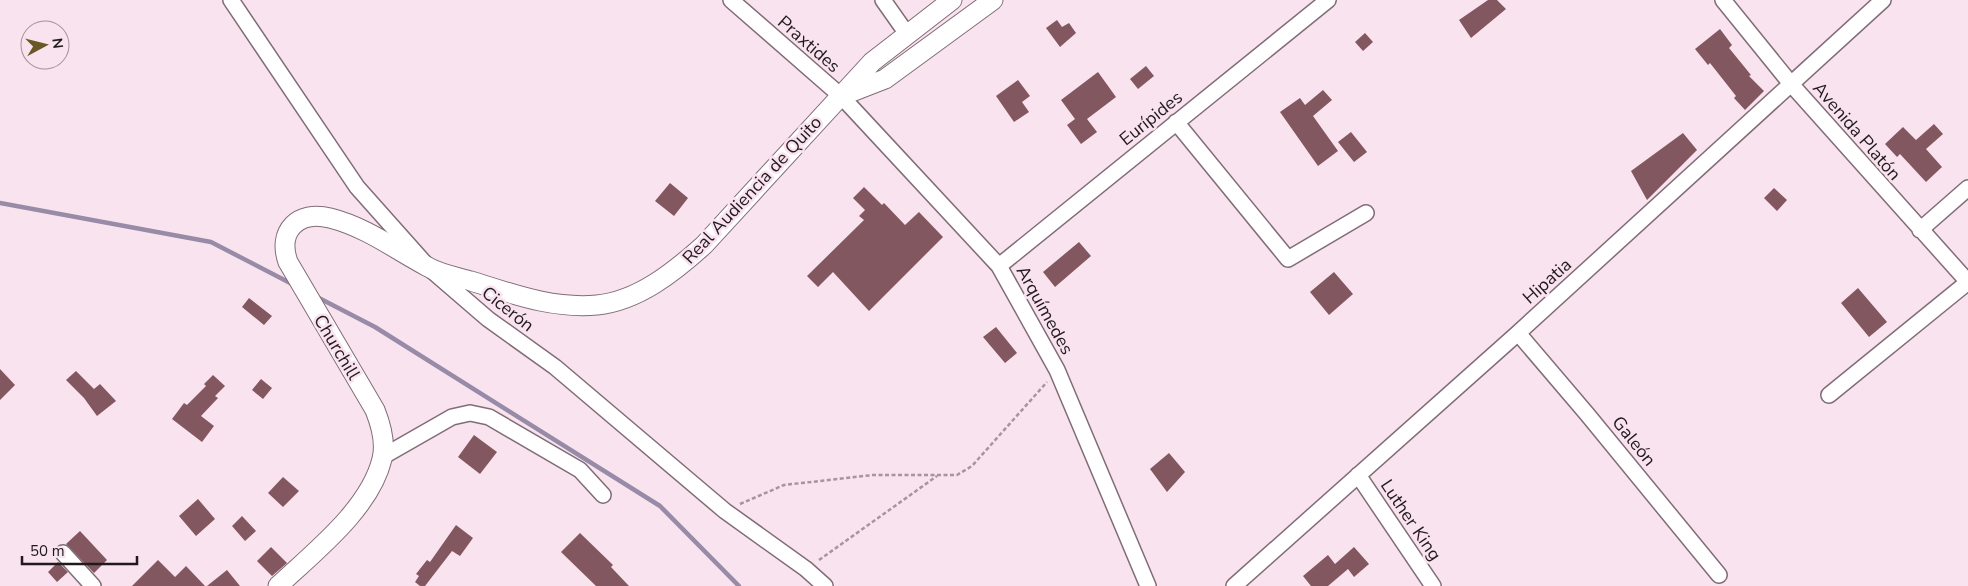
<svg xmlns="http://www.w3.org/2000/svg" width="1968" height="586" viewBox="0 0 1968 586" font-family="'Nunito Sans',sans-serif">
<rect width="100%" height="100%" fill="#f9e3ee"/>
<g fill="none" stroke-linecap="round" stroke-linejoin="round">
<path stroke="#988ba7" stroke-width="4.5" d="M0 203 211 242 294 285
M317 297 375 327 660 506 739 586"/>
</g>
<path fill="#825760" d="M1488 0H1497L1506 9 1471 38 1459 20Z
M1057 20 1062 27 1069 23 1076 33 1060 47 1046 28Z
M1720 29 1732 45 1729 48 1751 75 1749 76 1764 91 1745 110 1734 98 1736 96 1710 63 1708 65 1695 49Z
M1365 33 1373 42 1363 51 1355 42Z
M1146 66 1154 76 1138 89 1130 79Z
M1098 72 1116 97 1087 119 1097 132 1081 144 1067 125 1075 119 1061 100Z
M1018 80 1030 96 1022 102 1029 112 1014 122 996 96Z
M1323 90 1332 100 1313 116 1338 151 1318 166 1280 112 1300 98 1305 105Z
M1934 124 1943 134 1926 149 1942 167 1926 182 1900 154 1897 157 1885 144 1903 127 1916 140Z
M1351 132 1367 152 1354 162 1338 142Z
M1683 133 1697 150 1647 200 1631 171Z
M670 183 688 198 674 216 655 201Z
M864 187 882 205 884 203 905 225 919 212 943 237 869 311 833 272 818 287 807 276 864 220 859 216 865 210 853 198Z
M1774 188 1787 200 1777 211 1764 198Z
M1079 242 1091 256 1055 287 1043 272Z
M1334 272 1353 294 1329 315 1310 292Z
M1858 288 1887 322 1869 337 1841 303Z
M249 298 272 316 264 325 242 307Z
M996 327 1017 353 1005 363 983 337Z
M0 369 15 385 0 400Z
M76 371 94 389 100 384 116 401 97 416 84 398 66 380Z
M213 375 225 386 215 396 218 398 201 416 214 426 202 442 172 419 184 403 187 405 206 386 204 384Z
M261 379 272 388 263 399 252 390Z
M474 435 497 452 480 474 458 457Z
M1169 453 1185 472 1167 492 1150 469Z
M283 477 299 491 283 507 268 493Z
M198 499 215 519 196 536 179 516Z
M242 516 256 531 245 541 232 526Z
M456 525 473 538 460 556 452 551 425 586H420L415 582 419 576 416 574 427 560 430 562Z
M80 531 107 560 94 573 66 544Z
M580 533 613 565 611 567 629 586H596L561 552Z
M271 547 287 563 272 576 257 561Z
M1354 547 1369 564 1354 577 1348 569 1328 586H1311L1303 576 1328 555 1335 564Z
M158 560 175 577 186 566 205 586H132Z
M58 562 68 572 57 582 48 572Z
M227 570 240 586H207Z"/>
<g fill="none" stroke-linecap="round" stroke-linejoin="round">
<defs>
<path id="minor" d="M231 0 357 187 430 269 488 319 555 367 725 511 806 569 825 586
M731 0 841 96 999 266 1057 370 1148 586
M883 0 907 34
M1723 0 1791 84 1968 282
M1176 122 1288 259 1366 213
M1920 230 1968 188
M999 266 1328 0
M1518 333 1587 414 1719 575
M1829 395 1968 282
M382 457 452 417 470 413 489 417 580 470 603 495
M1358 475 1433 586
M63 553 93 586
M1234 586 1518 333 1883 0"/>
<path id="major" d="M844 95 885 79 993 0
M278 586C314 552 370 509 382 459 386 443 381 425 375 410L288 262C277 231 298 210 330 218 366 227 396 250 428 267 440 274 457 277 471 281 513 294 552 309 597 305 638 301 674 272 704 245L872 62 952 0"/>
</defs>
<use href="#minor" stroke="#806d77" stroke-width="18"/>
<use href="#major" stroke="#806d77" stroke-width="21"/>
<path stroke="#a5959d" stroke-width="2.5" stroke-dasharray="4 2.5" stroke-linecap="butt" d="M740 504 784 485 873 475H957L972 466 1047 382
M819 560 937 476"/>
<use href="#minor" stroke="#fff" stroke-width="15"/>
<use href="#major" stroke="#fff" stroke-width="19"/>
</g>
<g text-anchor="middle" stroke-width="5" stroke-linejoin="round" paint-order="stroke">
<g font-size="18" fill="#211a1d" stroke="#f9e3ee">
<text transform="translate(809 44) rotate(41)" y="6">Praxtides</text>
<text transform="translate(1151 118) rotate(-39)" y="6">Eurípides</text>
<text transform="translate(1857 131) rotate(49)" y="6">Avenida Platón</text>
<text transform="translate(752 190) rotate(-47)" y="6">Real Audiencia de Quito</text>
<text transform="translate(1547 281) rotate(-42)" y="6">Hipatia</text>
<text transform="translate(508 309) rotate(38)" y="6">Cicerón</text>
<text transform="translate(1045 310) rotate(61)" y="6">Arquímedes</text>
<text transform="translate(337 347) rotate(59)" y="6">Churchill</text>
<text transform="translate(1634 441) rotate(51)" y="6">Galeón</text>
<text transform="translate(1411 520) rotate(56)" y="6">Luther King</text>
</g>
</g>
<g transform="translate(45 45) rotate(83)"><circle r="24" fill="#f9e3ee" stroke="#a3939a"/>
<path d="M0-4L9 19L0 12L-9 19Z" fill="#695725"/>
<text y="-8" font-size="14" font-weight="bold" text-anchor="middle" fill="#211a1d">N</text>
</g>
<path d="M22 556v8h115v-8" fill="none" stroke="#211a1d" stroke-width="2.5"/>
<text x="30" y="556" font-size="15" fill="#211a1d" stroke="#f9e3ee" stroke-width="4" paint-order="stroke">50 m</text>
</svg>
